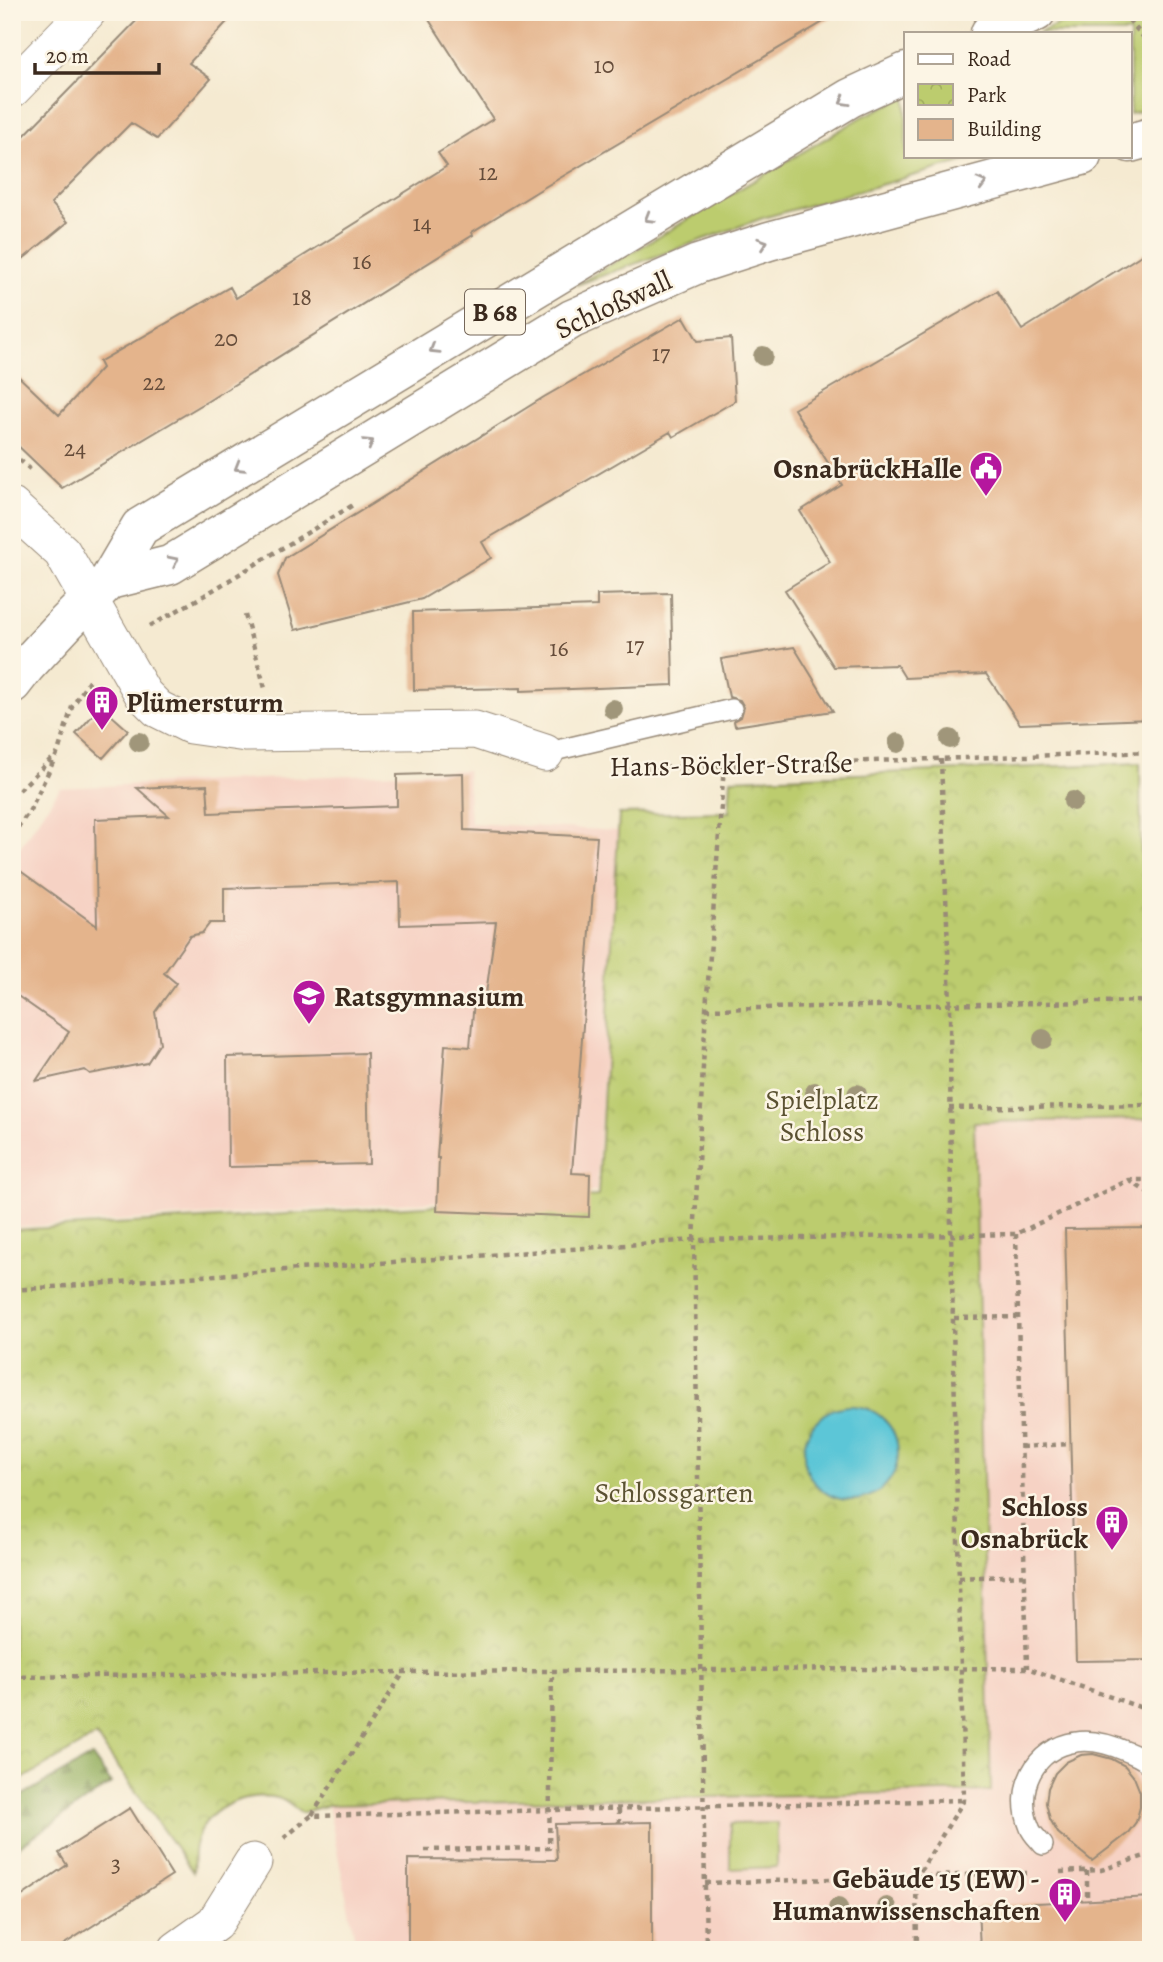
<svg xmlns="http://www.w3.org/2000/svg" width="1163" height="1962" viewBox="0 0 1163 1962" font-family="Alegreya,serif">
<defs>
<pattern id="forest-firs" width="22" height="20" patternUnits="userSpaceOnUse" patternTransform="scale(1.75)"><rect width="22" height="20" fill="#95b061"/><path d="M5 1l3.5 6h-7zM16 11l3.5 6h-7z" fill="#7b8f4f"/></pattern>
<pattern id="park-crowns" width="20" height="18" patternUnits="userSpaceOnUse" patternTransform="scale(1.75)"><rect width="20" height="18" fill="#bccc6e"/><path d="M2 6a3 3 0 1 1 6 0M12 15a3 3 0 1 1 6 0" fill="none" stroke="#a2af5f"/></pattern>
</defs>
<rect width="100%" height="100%" fill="#fcf5e5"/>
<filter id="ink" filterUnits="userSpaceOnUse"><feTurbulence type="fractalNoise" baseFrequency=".0143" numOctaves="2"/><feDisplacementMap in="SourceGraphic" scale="14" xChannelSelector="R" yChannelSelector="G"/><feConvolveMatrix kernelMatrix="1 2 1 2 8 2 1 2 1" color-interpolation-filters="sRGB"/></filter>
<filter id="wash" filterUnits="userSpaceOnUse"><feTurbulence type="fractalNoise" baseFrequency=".00686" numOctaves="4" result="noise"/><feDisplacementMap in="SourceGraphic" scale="28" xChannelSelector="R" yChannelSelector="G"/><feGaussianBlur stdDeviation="1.57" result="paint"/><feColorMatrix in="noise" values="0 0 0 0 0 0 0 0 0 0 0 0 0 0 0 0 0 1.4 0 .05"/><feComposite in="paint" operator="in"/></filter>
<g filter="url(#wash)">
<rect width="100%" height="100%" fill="#f5ead1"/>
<path fill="#f6d2c4" d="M467 770 470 823 618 831 596 1192 12 1227V859L60 788Z
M1151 1119V1950H357L328 1805 991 1791 974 1122Z"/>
<path fill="#bccc6e" stroke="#7c7b46" stroke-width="2" d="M1087 12H1151V108L1130 114V33H1038Z
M906 96V156H983L763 218 576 285 864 116Z
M777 1823V1867L730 1869V1824Z"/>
<path fill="url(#forest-firs)" stroke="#686d40" stroke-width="2" d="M92 1756 111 1783 12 1851V1801Z"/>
<path fill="url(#park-crowns)" stroke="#7c7b46" stroke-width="2" d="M1140 763 1141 854H1151V1119L974 1122 991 1791 328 1805 301 1813C294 1808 286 1800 278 1798 245 1790 203 1809 195 1845 193 1853 194 1863 193 1872L96 1736 12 1785V1230L598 1196 619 814 729 812 731 779Z"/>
<path fill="#5cc6d7" stroke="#4c787a" stroke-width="2" d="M804 1453a47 47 0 1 1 94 0a47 47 0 1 1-94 0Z"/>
<g id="blocks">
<path fill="#e4b48c" d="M145 12H236L189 63 211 79 157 139 131 123 51 203 68 222 12 268V148Z
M424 12H840L538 191 472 232 473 235 208 401 62 488 12 440V370L59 415 102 368 99 362 230 287 236 298 447 166 438 153 493 119Z
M1151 249V719L1020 724 986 674 905 678 897 665 834 667 785 590 830 562 800 511 842 485 794 409 997 291 1022 330Z
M684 317 698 341 731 338 735 401 673 437 670 432 482 542 491 558 422 599 295 630 278 575 285 558 544 397Z
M671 593 673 685 521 691V688L414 690 413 612 597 606V595Z
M794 647 833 711 735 726 734 721 741 717 744 707 740 700 729 697 721 659Z
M101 706 128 730 103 758 76 734Z
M463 773 464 830 597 837 572 1173 590 1174 589 1217 437 1211 439 1158H437L445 1045 470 1047 474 1001H485L496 922 400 925 399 882 224 888V923H210L202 933 190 936 164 973 176 983 155 1012 160 1043 147 1063 90 1074 85 1070 36 1081 69 1032 12 992V865L97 926 95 819 169 816 137 788 207 785 209 813 397 806V775Z
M367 1053 369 1164 228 1167 227 1057Z
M1151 1228V1660L1076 1661 1065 1229Z
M1093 1754 1112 1759 1125 1766 1134 1777 1140 1792V1807L1136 1822 1127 1834 1092 1861 1058 1833 1050 1819 1046 1803 1048 1788 1055 1773 1066 1762 1081 1755Z
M130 1808 172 1875 55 1950H12V1903L67 1865 59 1853Z
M652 1822V1950H408V1859L557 1860 555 1824Z
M1151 1897V1950H980L978 1906Z"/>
</g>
</g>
<g filter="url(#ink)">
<use href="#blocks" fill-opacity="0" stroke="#988a78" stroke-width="2"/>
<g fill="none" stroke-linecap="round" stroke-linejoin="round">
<defs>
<path id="lane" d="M545 753 732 709
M1043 1845C1039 1840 1032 1834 1030 1828 1014 1790 1034 1748 1076 1742 1094 1739 1112 1745 1128 1752 1137 1756 1144 1758 1151 1766"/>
<path id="street" d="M12 89 87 12
M12 507 62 552 143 694 158 709 190 725 246 733 475 730 545 753
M177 1950 215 1923 253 1862"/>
<path id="primary" d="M990 33 1036 12
M1130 143 1151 137
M109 580 170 565 572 319 698 264 769 241 1082 156
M12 684 26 666 66 623 109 580 140 527 850 98 906 72"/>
</defs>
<use href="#lane" stroke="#988a78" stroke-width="22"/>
<use href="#street" stroke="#988a78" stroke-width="39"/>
<use href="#primary" stroke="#988a78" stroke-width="41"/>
<path stroke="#988a78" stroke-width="4.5" stroke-dasharray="5 5" stroke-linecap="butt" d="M1122 12 1151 46
M12 453 30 469
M245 615 266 692
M150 626 205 595 353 505
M624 769 1151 752
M12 797 54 756
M12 836 30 810 58 752 72 707 89 681
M706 1009 1151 1001
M949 1108 1151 1105
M1129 1180 1151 1195
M1016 1234 1027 1668
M12 1290 694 1240 1016 1234 1129 1180H1151
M954 1318 1018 1317
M1021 1447 1069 1444
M959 1578 1025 1575
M12 1677 404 1672 1027 1668 1151 1711
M619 1809V1822
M312 1815 404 1672
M284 1838 311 1816 964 1800
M425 1850 549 1848 552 1671
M1087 1871V1899
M1060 1872 1101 1870 1151 1854
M705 1883 1027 1873
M706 1950 694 1240 706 1009 724 766
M917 1950 916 1878 964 1800 951 1236 950 1004 941 759"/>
<use href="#lane" stroke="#fff" stroke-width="19"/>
<use href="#street" stroke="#fff" stroke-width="37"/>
<use href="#primary" stroke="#fff" stroke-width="38"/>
</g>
<g fill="#a0967a">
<circle cx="763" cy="356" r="10"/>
<circle cx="613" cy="709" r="10"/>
<circle cx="950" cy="739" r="10"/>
<circle cx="139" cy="742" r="10"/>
<circle cx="898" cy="743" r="10"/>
<circle cx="1073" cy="801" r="10"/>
<circle cx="1043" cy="1039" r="10"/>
<circle cx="815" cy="1092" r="10"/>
<circle cx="857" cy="1094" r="10"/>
<circle cx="887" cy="1907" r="10"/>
<circle cx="838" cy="1908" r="10"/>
</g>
<defs><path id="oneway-chevron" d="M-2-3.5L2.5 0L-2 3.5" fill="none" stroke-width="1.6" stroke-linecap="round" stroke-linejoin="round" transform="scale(1.75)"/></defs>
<g stroke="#a79f9a">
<use href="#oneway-chevron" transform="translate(844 101) rotate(150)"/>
<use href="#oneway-chevron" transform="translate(982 183) rotate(-15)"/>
<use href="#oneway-chevron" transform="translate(649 218) rotate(149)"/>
<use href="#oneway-chevron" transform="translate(763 243) rotate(-18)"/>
<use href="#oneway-chevron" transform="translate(434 349) rotate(149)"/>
<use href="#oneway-chevron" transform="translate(369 443) rotate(-31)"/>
<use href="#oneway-chevron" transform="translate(239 467) rotate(149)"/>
<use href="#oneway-chevron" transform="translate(174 561) rotate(-27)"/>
</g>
</g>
<defs>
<symbol id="civic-pin" viewBox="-11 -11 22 30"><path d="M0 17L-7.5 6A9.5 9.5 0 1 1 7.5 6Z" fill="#b5179e" stroke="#fcf5e5"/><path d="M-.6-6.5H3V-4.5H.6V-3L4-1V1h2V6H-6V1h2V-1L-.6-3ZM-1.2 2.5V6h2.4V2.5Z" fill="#fff"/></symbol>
<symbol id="building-pin" viewBox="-11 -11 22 30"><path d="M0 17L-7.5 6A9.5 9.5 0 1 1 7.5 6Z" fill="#b5179e" stroke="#fcf5e5"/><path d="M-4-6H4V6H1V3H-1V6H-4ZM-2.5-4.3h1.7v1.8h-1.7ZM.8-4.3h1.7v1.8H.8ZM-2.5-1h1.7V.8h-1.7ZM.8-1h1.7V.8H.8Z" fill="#fff"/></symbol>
<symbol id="school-pin" viewBox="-11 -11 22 30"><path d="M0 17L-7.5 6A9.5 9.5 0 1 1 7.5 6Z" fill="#b5179e" stroke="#fcf5e5"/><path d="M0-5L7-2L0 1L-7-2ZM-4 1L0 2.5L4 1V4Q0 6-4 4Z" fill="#fff"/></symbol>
</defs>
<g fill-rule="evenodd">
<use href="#civic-pin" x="967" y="449" width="38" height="52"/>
<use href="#building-pin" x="83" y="683" width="38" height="52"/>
<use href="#school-pin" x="290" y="977" width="38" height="52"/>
<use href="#building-pin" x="1093" y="1503" width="38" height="52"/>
<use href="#building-pin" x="1046" y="1875" width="38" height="52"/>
</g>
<g text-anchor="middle" stroke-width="5" stroke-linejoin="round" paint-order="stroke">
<g font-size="24" fill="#654c3a">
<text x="604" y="73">10</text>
<text x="488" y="180">12</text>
<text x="422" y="231">14</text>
<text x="362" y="269">16</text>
<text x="302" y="305">18</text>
<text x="226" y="346">20</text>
<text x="661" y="361">17</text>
<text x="154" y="390">22</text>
<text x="75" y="456">24</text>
<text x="635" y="653">17</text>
<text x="559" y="656">16</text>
<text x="116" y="1872">3</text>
</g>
<rect fill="#fcf5e5" stroke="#75675a" stroke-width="2" x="465" y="289.5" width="60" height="45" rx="5"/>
<g font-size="26" font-weight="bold" fill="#3b2a1e">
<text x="495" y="321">B 68</text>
</g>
<g font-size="28" fill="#3b2a1e" stroke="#fcf5e5">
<text transform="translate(613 304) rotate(-25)" y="10">Schloßwall</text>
<text transform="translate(731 764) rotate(-1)" y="10">Hans-Böckler-Straße</text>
</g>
<g font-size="28" font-weight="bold" fill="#3b2a1e" stroke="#fcf5e5" text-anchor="end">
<text x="962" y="478">OsnabrückHalle</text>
<text x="126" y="712" text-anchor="start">Plümersturm</text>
<text x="334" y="1006" text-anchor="start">Ratsgymnasium</text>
<text x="1088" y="1516">Schloss<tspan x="1088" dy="32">Osnabrück</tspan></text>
<text x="1040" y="1888">Gebäude 15 (EW) -<tspan x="1040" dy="32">Humanwissenschaften</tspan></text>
</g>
<g font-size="28" fill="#5b5232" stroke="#fcf5e5">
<text x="822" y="1109">Spielplatz<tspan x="822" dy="32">Schloss</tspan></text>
<text x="674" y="1502">Schlossgarten</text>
</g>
</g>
<rect width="1163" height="1962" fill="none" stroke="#fcf5e5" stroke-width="42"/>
<rect x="904" y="32" width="228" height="126" fill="#fcf5e5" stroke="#afa495" stroke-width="2"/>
<rect x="918" y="54" width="35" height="10" fill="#ffffff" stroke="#afa495" stroke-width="2"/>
<text x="967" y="66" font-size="21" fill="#3b2a1e">Road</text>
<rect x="918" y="84" width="35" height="21" fill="url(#park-crowns)" stroke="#afa495" stroke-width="2"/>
<text x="967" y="102" font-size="21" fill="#3b2a1e">Park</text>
<rect x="918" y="119" width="35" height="21" fill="#e4b48c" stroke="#afa495" stroke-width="2"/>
<text x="967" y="136" font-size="21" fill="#3b2a1e">Building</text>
<path d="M35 63v10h124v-10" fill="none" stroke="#3b2a1e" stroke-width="3.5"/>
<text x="46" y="63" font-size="21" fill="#3b2a1e" stroke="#fcf5e5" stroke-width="5" paint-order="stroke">20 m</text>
</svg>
